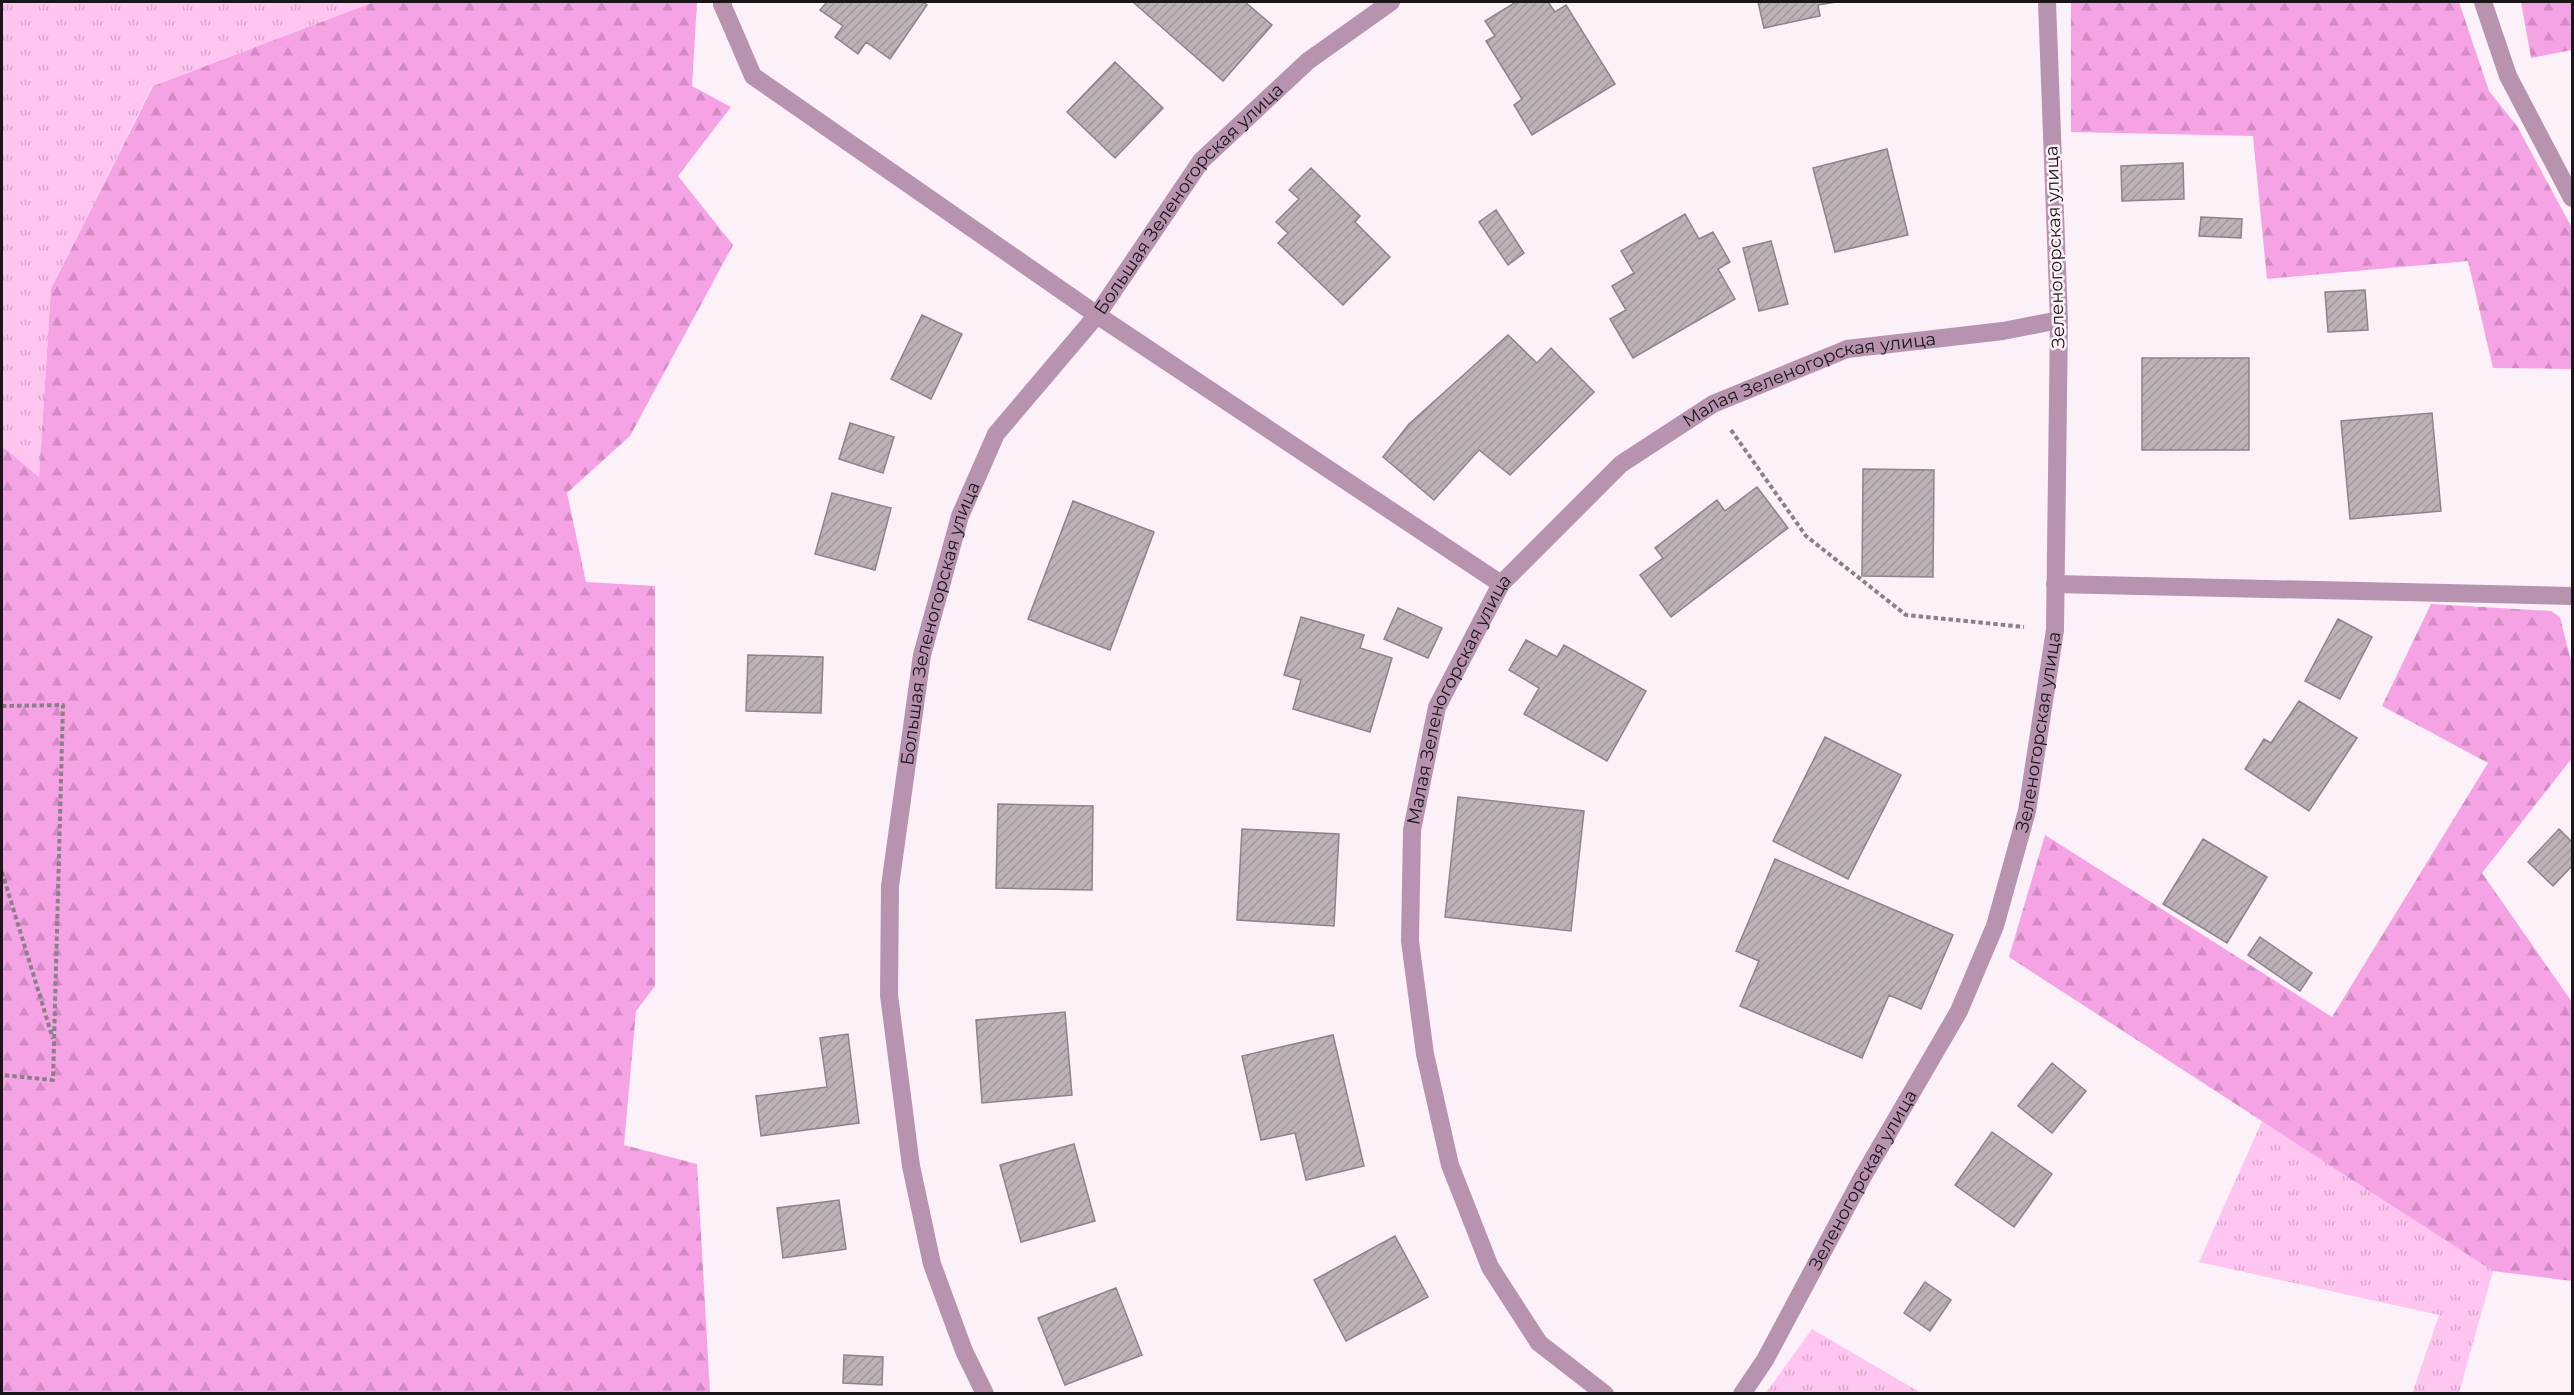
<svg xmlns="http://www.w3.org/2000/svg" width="2574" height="1395" viewBox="0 0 2574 1395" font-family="Montserrat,sans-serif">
<defs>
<pattern id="grass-tufts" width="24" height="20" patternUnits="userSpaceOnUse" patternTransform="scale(1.5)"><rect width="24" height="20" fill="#fec5f1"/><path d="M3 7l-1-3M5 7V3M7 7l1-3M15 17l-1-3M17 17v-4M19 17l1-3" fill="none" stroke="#d9a8ce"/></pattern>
<pattern id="forest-firs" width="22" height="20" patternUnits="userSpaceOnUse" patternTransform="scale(1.5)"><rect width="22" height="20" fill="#f6a3e5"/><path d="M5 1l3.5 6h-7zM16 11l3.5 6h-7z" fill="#d28bc4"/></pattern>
<pattern id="building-hatch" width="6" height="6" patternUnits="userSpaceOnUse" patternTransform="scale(1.5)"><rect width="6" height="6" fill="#bcb1b9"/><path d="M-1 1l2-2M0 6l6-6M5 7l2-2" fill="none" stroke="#a1979e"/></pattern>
</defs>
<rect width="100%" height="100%" fill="#fcf0f9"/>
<path fill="url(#grass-tufts)" d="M2 2H374L152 86 51 289 39 477 2 446Z
M2263 1119 2493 1271 2459 1393 2412 1394 2439 1315 2199 1262Z
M1812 1329 1921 1393H1766Z"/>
<path fill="url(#forest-firs)" d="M374 2H697L692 86 731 107 678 176 733 245 630 436 567 493 586 582 655 586V986L636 1011 624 1145 697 1164 710 1393H2V446L39 477 51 289 153 86Z
M2071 2H2459L2489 91 2517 126 2572 228V369L2493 368 2468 261 2267 279 2253 136 2071 132Z
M2521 2H2572V50L2531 58Z
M2431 604 2551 611 2560 617 2572 665V758L2482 873 2572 1002V1281L2493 1271 2009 957 2045 835 2332 1017 2488 763 2382 706Z"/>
<path fill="url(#building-hatch)" stroke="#8d838a" stroke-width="1.5" d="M827 2H923L927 5 890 59 866 42 858 54 835 37 843 26 820 10Z
M1133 2H1245L1272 25 1223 81Z
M1516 2H1548L1555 12 1566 5 1615 84 1532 135 1514 105 1522 99 1486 41 1495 36 1485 21Z
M1758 2H1836L1818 5 1820 16 1764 28Z
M1115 62 1163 108 1115 158 1067 112Z
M1887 149 1908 235 1835 252 1813 168Z
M2183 163 2184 199 2122 201 2121 166Z
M1311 168 1360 216 1355 222 1390 257 1343 305 1278 243 1288 233 1276 222 1299 199 1289 190Z
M1496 210 1524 253 1508 265 1479 222Z
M1685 214 1699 239 1713 232 1730 262 1718 269 1735 299 1633 358 1610 319 1626 310 1612 286 1634 273 1621 251Z
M2201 217 2242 219 2241 238 2199 236Z
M1771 241 1788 304 1759 311 1743 248Z
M2365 290 2368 330 2328 332 2325 292Z
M922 315 962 334 931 399 891 379Z
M1508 335 1537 363 1551 348 1594 392 1510 475 1479 450 1434 500 1383 457 1409 424Z
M2142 358H2249V450H2142Z
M2432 413 2441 511 2350 519 2341 421Z
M850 423 894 437 883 473 839 459Z
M1863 469 1934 470 1933 577 1862 576Z
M1757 487 1788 528 1671 617 1640 575 1663 558 1655 548 1717 500 1725 511Z
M832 493 891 508 875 570 815 554Z
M1073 501 1154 532 1110 650 1028 619Z
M1398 608 1442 628 1428 658 1384 639Z
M1301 617 1364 635 1360 648 1392 658 1370 732 1293 709 1301 680 1284 675Z
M2338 619 2372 637 2340 699 2305 681Z
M1526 640 1557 657 1564 645 1646 691 1607 761 1524 714 1539 688 1509 670Z
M748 655 823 657 821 713 746 711Z
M2299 701 2357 738 2309 811 2245 769 2264 739 2271 743Z
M1825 737 1901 775 1848 879 1773 841Z
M1458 797 1584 811 1571 931 1445 917Z
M998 804 1093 806 1092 890 996 888Z
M1242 829 1339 834 1334 926 1237 920Z
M2559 829 2572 842V866L2553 886 2528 862Z
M2203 839 2267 877 2227 943 2163 904Z
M1775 859 1953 935 1921 1009 1889 995 1862 1058 1740 1006 1759 961 1736 951Z
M2260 937 2312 973 2300 991 2248 955Z
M1065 1012 1072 1095 982 1103 976 1020Z
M848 1034 859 1123 761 1136 756 1096 827 1087 820 1038Z
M1333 1035 1364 1166 1306 1180 1295 1133 1261 1140 1242 1056Z
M2052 1063 2086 1091 2052 1133 2018 1106Z
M1992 1132 2052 1174 2014 1227 1955 1185Z
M1074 1144 1095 1221 1021 1242 1000 1165Z
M839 1200 846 1249 783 1258 777 1208Z
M1395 1236 1428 1297 1346 1341 1314 1280Z
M1925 1282 1951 1300 1930 1331 1904 1313Z
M1116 1288 1142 1355 1065 1385 1038 1318Z
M844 1355 883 1357 882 1385 843 1383Z"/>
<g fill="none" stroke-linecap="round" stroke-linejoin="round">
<path stroke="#898187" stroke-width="4" stroke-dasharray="4.5 3" stroke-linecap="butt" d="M1731 430 1806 536 1906 615 2024 627
M2 706 63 705 53 1080 2 1075
M2 872 53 1039"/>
<path stroke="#b793af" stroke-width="18" d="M722 4 753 76 1097 315 1501 584
M2055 584 2572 596"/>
<g stroke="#b793af" stroke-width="18">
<path d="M2483 2 2508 76 2572 198"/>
<path d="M722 4 723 2"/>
<path id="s1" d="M985 1394 964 1351 932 1264 911 1166 889 995 890 886 922 655 960 516 996 434 1097 315 1201 161 1308 61 1391 2"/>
<path id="s2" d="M1605 1394 1539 1343 1490 1267 1450 1165 1425 1054 1410 941 1412 830 1437 707 1501 584 1621 464 1713 404 1847 349 2003 331 2059 320"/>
<path id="s3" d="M1742 1394 1765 1360 1862 1178 1959 1011 1995 926 2027 811 2055 630 2059 320 2047 2"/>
</g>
</g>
<g text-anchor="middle" stroke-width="5" stroke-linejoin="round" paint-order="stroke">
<g font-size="18" fill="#191518" stroke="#fcf0f9">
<text dy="6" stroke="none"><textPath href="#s1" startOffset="1294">Большая Зеленогорская улица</textPath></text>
<text transform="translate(2055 247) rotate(-92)" y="6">Зеленогорская улица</text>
<text dy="6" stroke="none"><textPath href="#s2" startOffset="1266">Малая Зеленогорская улица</textPath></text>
<text dy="6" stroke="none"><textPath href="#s1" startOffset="790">Большая Зеленогорская улица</textPath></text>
<text dy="6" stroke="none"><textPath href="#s2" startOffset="762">Малая Зеленогорская улица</textPath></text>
<text dy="6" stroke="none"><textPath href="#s3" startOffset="732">Зеленогорская улица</textPath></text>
<text dy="6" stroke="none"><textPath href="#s3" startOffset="246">Зеленогорская улица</textPath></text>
</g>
</g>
<rect width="2574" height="1395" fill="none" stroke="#191518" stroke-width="6"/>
</svg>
